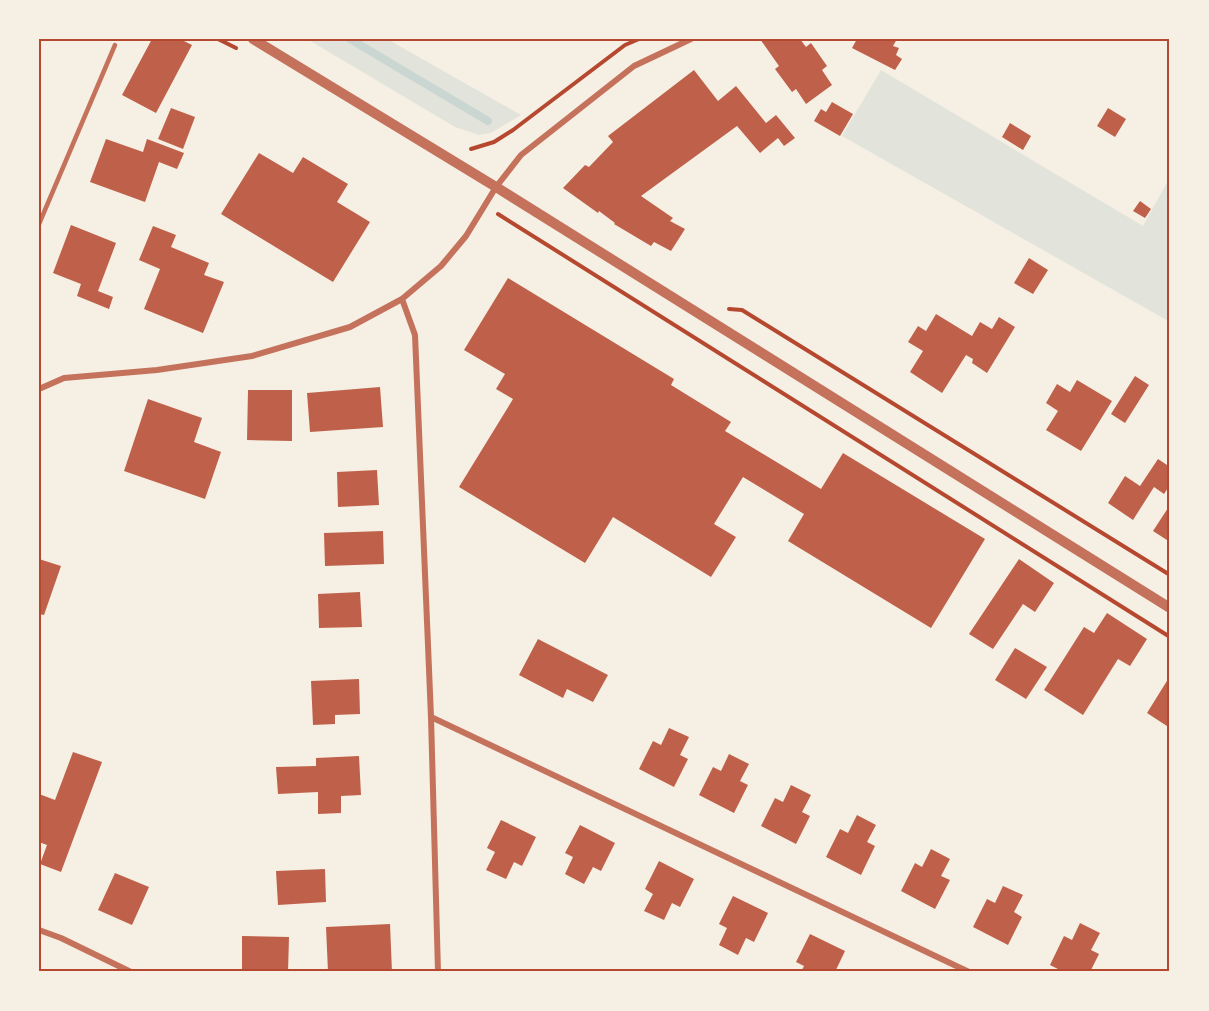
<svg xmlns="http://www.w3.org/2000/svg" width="1209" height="1011" viewBox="0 0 1209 1011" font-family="'Open Sans',sans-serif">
<rect width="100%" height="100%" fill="#f6efe4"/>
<path fill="#e2e4dc" d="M307 39H387L521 115 491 133 479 135 455 127Z
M881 70 1143 226 1170 177V322L842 136Z"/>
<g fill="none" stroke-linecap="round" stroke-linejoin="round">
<path stroke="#c9d6d2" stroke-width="8" d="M350 39 488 121"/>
</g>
<path fill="#bf614a" d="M152 39H180L192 45 156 113 122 95Z
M760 39H800L806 47 811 43 827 66 822 70 832 85 806 104 796 89 792 92 775 69 779 66Z
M857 39H897L893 46 899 48 896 55 902 59 895 70 852 48Z
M694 70 718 101 736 86 766 123 776 115 795 138 784 146 778 138 760 153 737 126 641 196 673 218 670 221 685 229 671 251 654 242 651 246 614 224 615 223 599 211 598 213 563 188 585 165 589 167 613 142 608 136Z
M832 102 853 114 840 136 814 121 821 109 826 112Z
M171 108 195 117 183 149 158 139Z
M1108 108 1126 119 1115 137 1097 126Z
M1010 123 1031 136 1023 150 1002 137Z
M106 139 143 152 147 139 184 153 177 169 159 162 145 202 90 182Z
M259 153 293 173 303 157 348 184 337 202 370 222 333 282 221 214Z
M1140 201 1151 209 1145 218 1133 211Z
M71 225 116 243 98 291 113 297 109 309 77 296 81 284 53 273Z
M153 226 176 235 171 247 209 263 204 275 224 282 203 333 144 309 160 269 139 260Z
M1029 258 1048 270 1033 294 1014 283Z
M508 278 674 379 671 385 731 422 725 431 821 489 843 453 985 539 931 628 788 541 804 514 743 477 714 524 736 537 711 577 613 517 585 563 459 487 513 399 496 389 505 374 464 350Z
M936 314 972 336 980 322 992 329 999 317 1015 327 987 373 972 363 973 359 966 355 942 393 910 372 923 351 908 342 918 326 926 331Z
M1135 376 1149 385 1125 423 1111 414Z
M1077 380 1112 401 1081 451 1046 430 1058 411 1046 403 1057 384 1070 392Z
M380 387 383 427 310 432 307 393Z
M248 390H292V441L247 440Z
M148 399 202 418 194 442 221 452 205 499 124 471Z
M1158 459 1170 467V485L1164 494 1154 487 1133 520 1108 503 1125 476 1140 486Z
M377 470 379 505 338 507 337 472Z
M1170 505V542L1153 531Z
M383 531 384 564 325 566 324 533Z
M39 559 61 566 44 615 39 614Z
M1019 559 1054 583 1035 612 1023 604 993 649 969 634Z
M360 592 362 627 319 628 318 594Z
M1107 613 1147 639 1130 666 1118 659 1083 715 1044 690 1084 627 1094 633Z
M538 639 608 675 593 702 567 689 563 698 519 675Z
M1015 648 1047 667 1026 699 995 680Z
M1170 676V728L1147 713Z
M359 679 360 714 335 715V724L313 725 311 681Z
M669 728 689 737 680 755 688 759 674 787 639 769 653 741 661 745Z
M73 752 102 762 61 872 40 864 47 845 39 842V794L55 800Z
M729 754 749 764 740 781 748 785 734 813 699 795 713 767 721 771Z
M359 756 361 795 341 796V813L318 814V792L278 794 276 767 316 766V758Z
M791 785 811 795 802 812 810 816 796 844 761 826 775 798 783 802Z
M857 815 876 825 867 842 875 846 861 875 826 857 840 829 848 833Z
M501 820 536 837 522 866 514 862 506 879 486 870 495 852 487 848Z
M580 825 615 843 601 871 593 867 584 884 565 874 573 857 565 853Z
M931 849 950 859 941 876 950 880 935 909 901 891 915 863 922 867Z
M659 861 694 879 680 907 672 903 664 920 644 911 653 894 645 889Z
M325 869 326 902 278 905 276 871Z
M115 873 149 887 132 925 98 910Z
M1003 886 1023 895 1014 912 1022 917 1008 945 973 927 987 899 995 903Z
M733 896 768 913 754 942 746 938 738 955 719 945 727 928 719 924Z
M1080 923 1100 933 1091 950 1099 954 1090 972H1064L1050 965 1064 936 1072 940Z
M390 924 392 972H328L326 927Z
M810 934 845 951 835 972H801L804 966 796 962Z
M242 936 289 937 288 972H242Z"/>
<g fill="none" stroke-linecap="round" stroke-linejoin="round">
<path stroke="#b5482f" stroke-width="4" d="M218 39 236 48
M471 149 494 142 513 130 625 45 639 39
M498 214 1170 637
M729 309 742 310 1170 575"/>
<path stroke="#c5725c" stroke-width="4.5" d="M39 224 115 45"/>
<path stroke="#c5725c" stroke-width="6" d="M402 299 415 335 431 717 438 972
M39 389 64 378 157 370 252 356 350 327 402 299 441 266 466 236 496 187 521 155 634 66 691 39
M431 717 969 972
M39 930 61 938 131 972"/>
<path stroke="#c5725c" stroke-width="10" d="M253 39 496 187 1170 608"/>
</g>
<rect width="1209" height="1011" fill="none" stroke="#f6efe4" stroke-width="81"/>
<rect x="40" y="40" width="1128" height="930" fill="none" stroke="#b5482f" stroke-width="2"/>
</svg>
